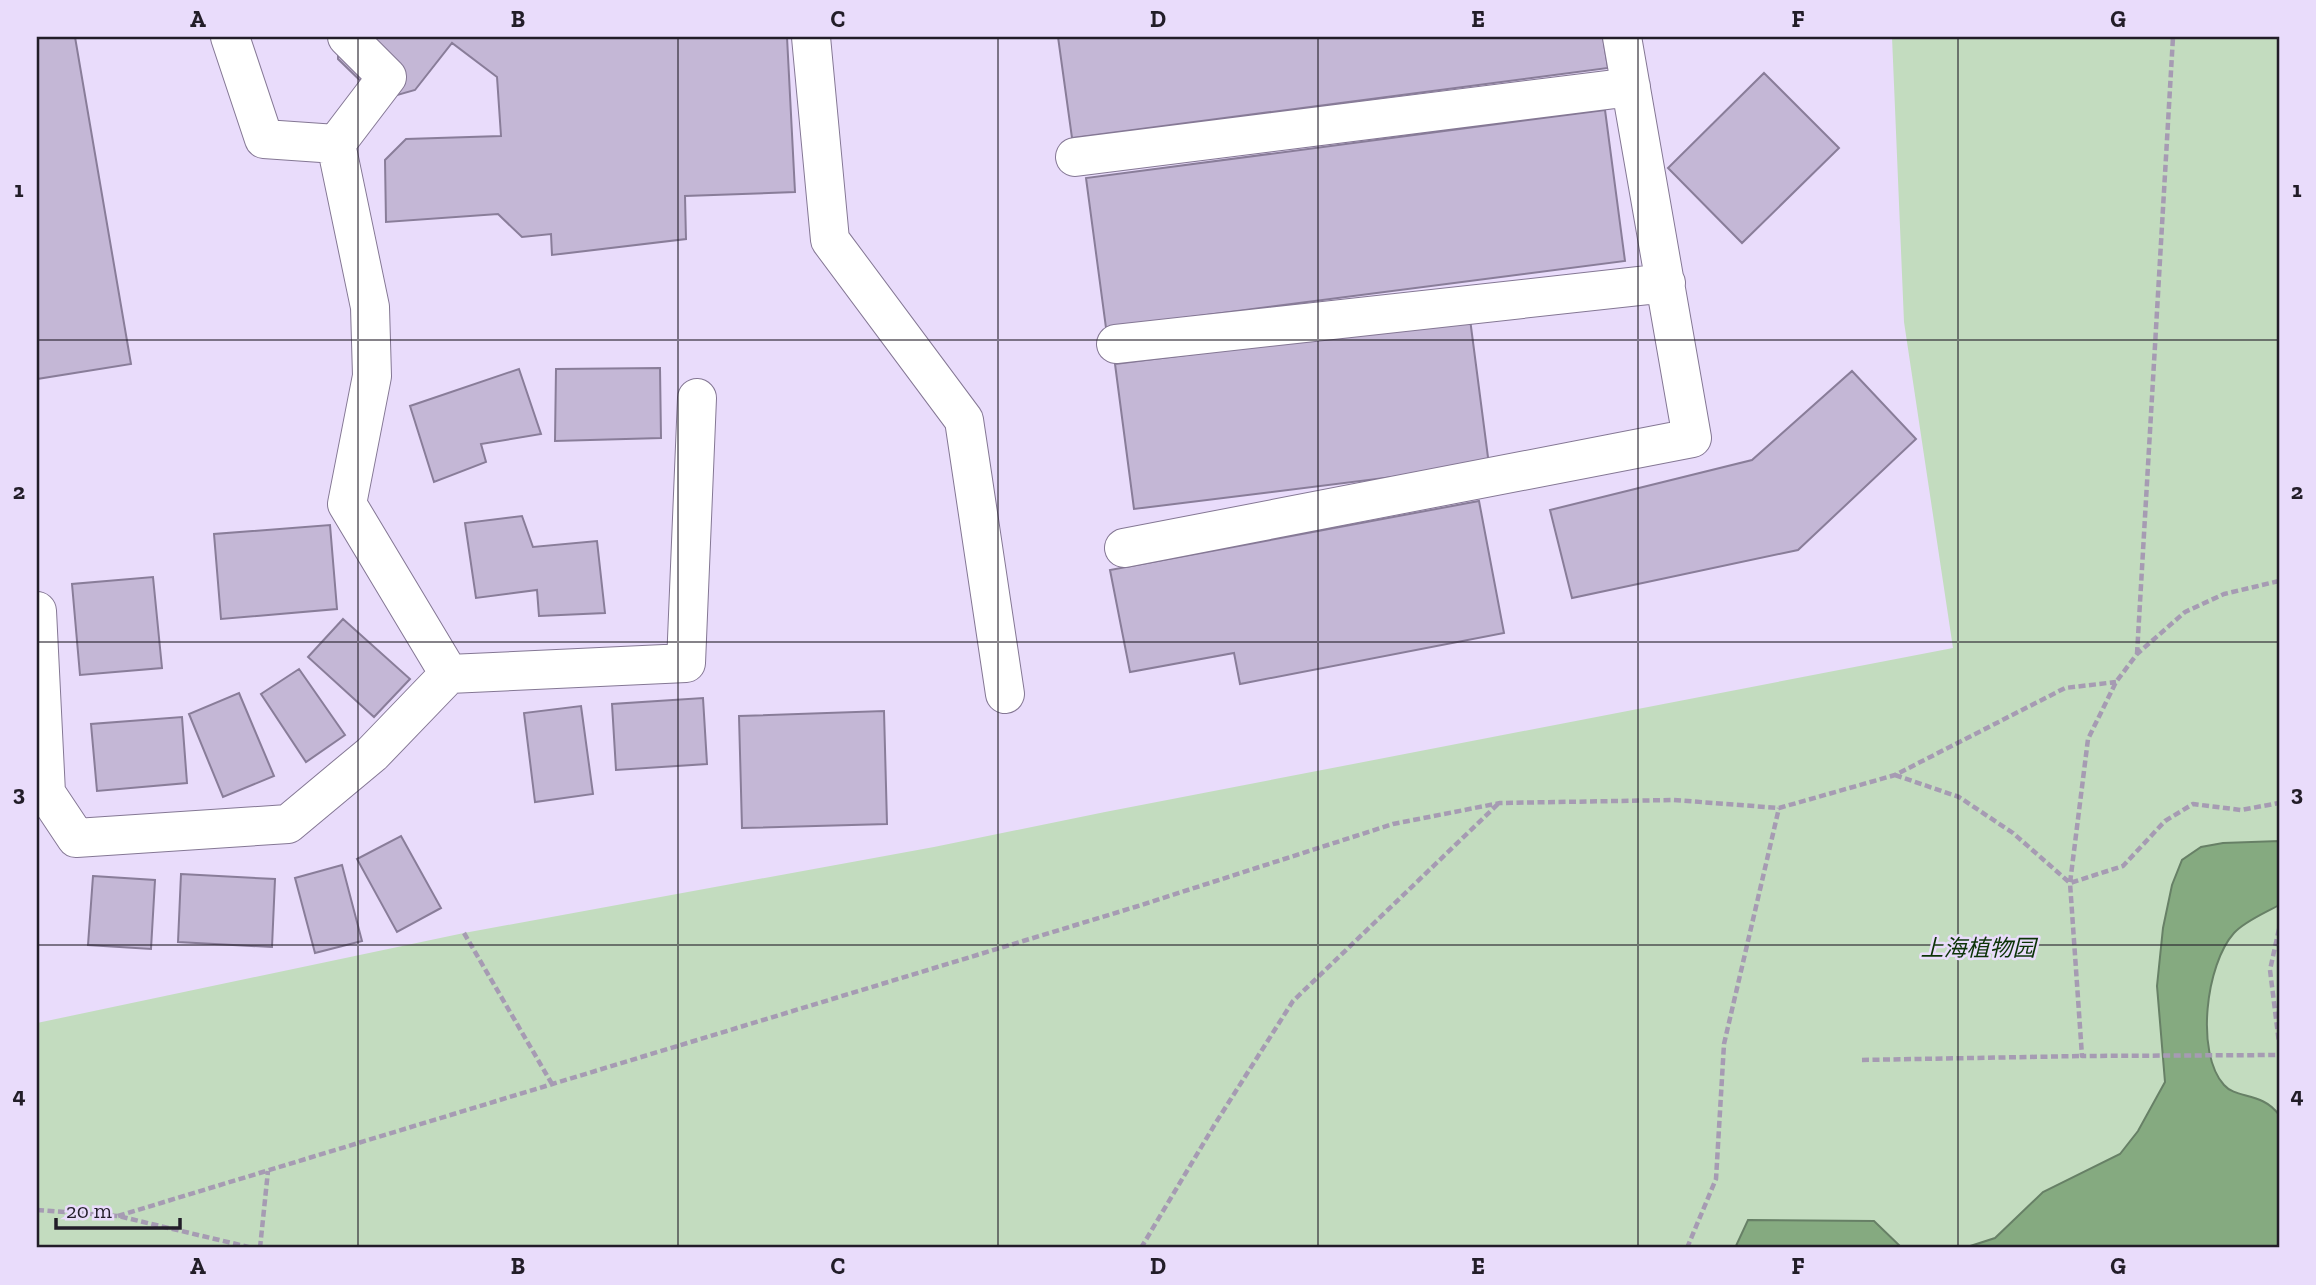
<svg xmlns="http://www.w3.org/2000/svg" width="2316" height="1285" viewBox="0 0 2316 1285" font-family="'Zilla Slab','Noto Sans SC',serif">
<rect width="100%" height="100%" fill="#e9dcfb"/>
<path fill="#c3dcbf" d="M1892 37H2279V1248H37V1023L464 933 934 847 1105 812 1953 648 1904 322Z"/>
<path fill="#85aa80" stroke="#678066" stroke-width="2" d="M2279 841V905C2265 913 2245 921 2234 933 2206 964 2195 1053 2224 1085 2236 1099 2263 1092 2279 1115V1248H1964L1995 1238 2043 1192 2120 1154 2138 1131 2165 1082 2157 986 2163 928 2172 885 2182 860 2201 847 2223 843Z
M1748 1220 1874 1221 1902 1248H1735Z"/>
<path fill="#c4b7d6" stroke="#897d99" stroke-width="2" d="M37 37H75L131 364 37 379Z
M338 37H787L795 192 685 196 686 239 552 255 551 234 522 237 498 214 386 222 385 160 406 139 501 136 497 77 452 43 415 90 380 100 338 59Z
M1058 37H1603L1608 68 1072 138Z
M1764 73 1839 148 1742 243 1668 168Z
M1605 110 1625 261 1106 328 1086 178Z
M1470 319 1489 465 1134 509 1115 364Z
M660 368 661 438 555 441 556 369Z
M519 369 541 434 481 444 486 462 434 482 410 406Z
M1852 371 1916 439 1798 550 1572 598 1550 510 1752 460Z
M1479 501 1504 633 1240 684 1234 653 1130 672 1110 570Z
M522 516 533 547 597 541 605 613 539 616 537 590 476 598 465 523Z
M330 525 337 609 221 619 214 534Z
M153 577 162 668 80 675 72 584Z
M343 619 410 679 374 717 308 657Z
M299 669 345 735 306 762 261 694Z
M239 693 274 776 223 797 189 714Z
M703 698 707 764 616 770 612 704Z
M581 706 593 794 535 802 524 713Z
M884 711 887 824 742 828 739 716Z
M182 717 187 783 97 791 91 724Z
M401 836 441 908 397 932 357 859Z
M342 865 362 941 315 953 295 878Z
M181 874 275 879 272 947 178 942Z
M93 876 155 880 151 949 88 945Z"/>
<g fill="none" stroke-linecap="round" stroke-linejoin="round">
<defs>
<path id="street" d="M230 37 264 139 336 144 387 77 347 37
M811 37 830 240 964 420 1005 694
M1075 157 1631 87
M1116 344 1666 283
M1124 548 1692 438 1622 37
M37 611 46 793 76 838 288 824 372 754 449 674 347 504 372 376 370 307 336 144
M449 674 686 663 697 398"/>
</defs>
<use href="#street" stroke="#847794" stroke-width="40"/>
<path stroke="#a69bb3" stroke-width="4.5" stroke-dasharray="7 3.5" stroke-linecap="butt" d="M2279 581 2224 594 2185 612 2137 654 2116 682 2088 739 2070 883 2082 1056 2279 1055
M2137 654 2173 37
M1895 775 1959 797 2013 833 2070 883 2123 866 2165 821 2193 804 2241 810 2279 803
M2279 929 2270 970 2279 1043
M464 933 552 1084
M1862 1060 2082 1056
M37 1210 118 1216 253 1248
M118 1216 1135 907 1393 824 1500 803 1674 800 1779 808 1895 775 2065 688 2116 682
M260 1248 268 1171
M1141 1248 1215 1124 1293 1001 1499 803
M1687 1248 1716 1179 1724 1044 1779 808"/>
<use href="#street" stroke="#fff" stroke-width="38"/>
</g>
<path fill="none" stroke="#221d28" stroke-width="2" stroke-opacity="0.55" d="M358 37V1248M678 37V1248M998 37V1248M1318 37V1248M1638 37V1248M1958 37V1248M37 340H2279M37 642H2279M37 945H2279"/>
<g text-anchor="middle" stroke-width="5" stroke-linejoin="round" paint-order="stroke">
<g font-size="23" font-style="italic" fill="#0c3307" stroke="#e9dcfb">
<text x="1978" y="956">上海植物园</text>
</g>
</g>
<rect width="2316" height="1285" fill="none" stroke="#e9dcfb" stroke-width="77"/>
<path d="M56 1218v10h124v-10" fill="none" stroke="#221d28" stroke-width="3.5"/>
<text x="66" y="1218" font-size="21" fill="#221d28" stroke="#e9dcfb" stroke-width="5" paint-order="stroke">20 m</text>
<rect x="38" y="38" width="2240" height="1208" fill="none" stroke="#221d28" stroke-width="2.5"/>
<g font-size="23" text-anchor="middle" font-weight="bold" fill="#221d28">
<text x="198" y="27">A</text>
<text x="518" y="27">B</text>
<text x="838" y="27">C</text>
<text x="1158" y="27">D</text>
<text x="1478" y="27">E</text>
<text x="1798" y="27">F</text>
<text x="2118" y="27">G</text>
<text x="19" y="197">1</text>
<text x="2297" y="197">1</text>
<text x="19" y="499">2</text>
<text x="2297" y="499">2</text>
<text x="19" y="801">3</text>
<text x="2297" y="801">3</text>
<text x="19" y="1103">4</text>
<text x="2297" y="1103">4</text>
<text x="198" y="1274">A</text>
<text x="518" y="1274">B</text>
<text x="838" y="1274">C</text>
<text x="1158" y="1274">D</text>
<text x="1478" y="1274">E</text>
<text x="1798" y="1274">F</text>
<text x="2118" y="1274">G</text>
</g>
</svg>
